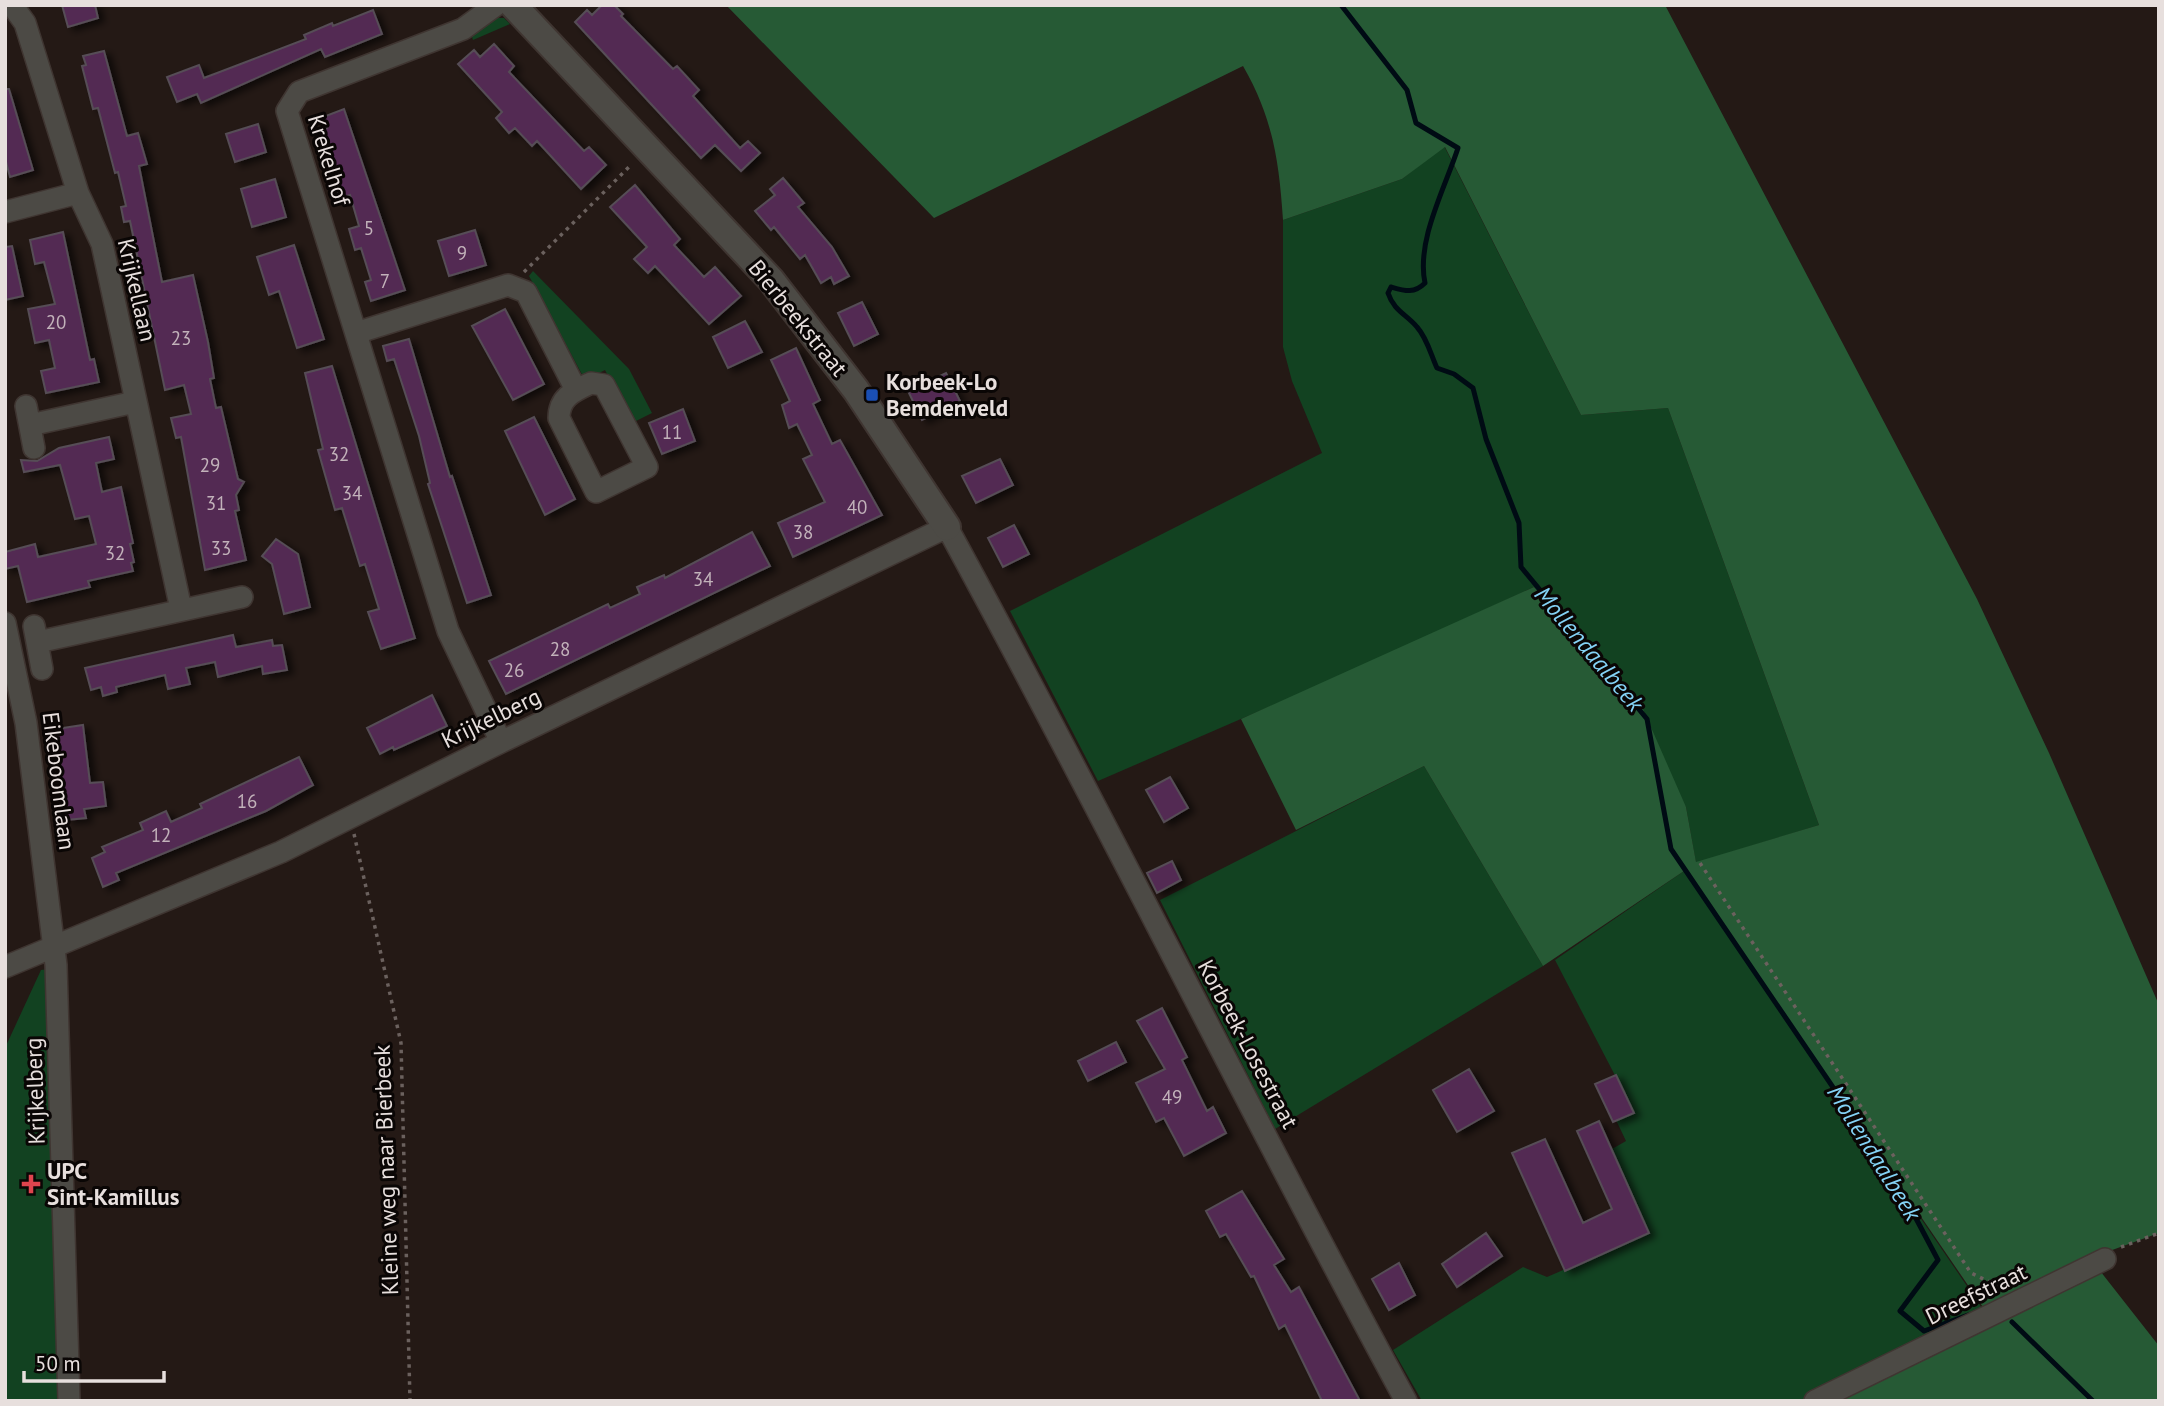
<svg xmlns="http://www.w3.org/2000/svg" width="2164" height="1406" viewBox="0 0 2164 1406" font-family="'PT Sans',sans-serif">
<defs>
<filter id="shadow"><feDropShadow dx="6" dy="3.5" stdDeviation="3.5" flood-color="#0009"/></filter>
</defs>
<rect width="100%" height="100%" fill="#241915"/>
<path fill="#124221" d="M496 18H504L510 24 473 40 471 34 485 22Z
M1444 146 1581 415 1668 408 1819 825 1696 863 1686 807 1534 587 1354 670 1098 781 1010 611 1322 453 1292 381 1283 347V220L1402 179Z
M533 271 629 369 652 413 632 423 605 370 585 380 529 276Z
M1424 766 1543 966 1275 1129 1160 900Z
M1684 871 1986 1314 1806 1401H1422L1393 1350 1523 1267 1547 1277 1649 1233 1612 1149 1626 1141 1616 1120 1634 1112 1555 960Z
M49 969 62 1401H5V1048L41 970Z"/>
<path fill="#265a35" d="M726 5H1665L1977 599 2049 753 2159 1005V1233L2104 1253 1987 1313 1684 871 1543 966 1424 766 1296 830 1241 719 1534 587 1639 700 1686 807 1696 862 1819 825 1668 408 1581 415 1445 147 1402 179 1283 220C1279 161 1273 118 1243 66L934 218Z
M2097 1267 2159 1346V1401H1826Z"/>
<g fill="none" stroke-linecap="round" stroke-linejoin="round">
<path stroke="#000b14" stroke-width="5" d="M1341 5 1407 90 1416 123 1458 148C1445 188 1416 241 1425 283 1414 294 1405 291 1391 287L1388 293C1394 311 1406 314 1417 327 1427 338 1431 355 1437 368L1454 374 1473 388 1486 439 1519 523 1521 567 1647 719 1671 849 1894 1177 1938 1260 1900 1311 1924 1331 1968 1315
M2012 1322 2093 1401"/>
</g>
<path fill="#522b53" stroke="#564d56" stroke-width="2" filter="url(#shadow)" d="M62 5H95L98 18 68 27Z
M602 5H614L623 14 621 16 673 69 677 66 699 90 693 96 740 148 748 141 760 153 741 171 715 145 701 158 575 22 587 10 592 15Z
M373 10 382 34 325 57 321 49 201 103 197 94 177 102 167 77 199 65 204 78 306 39 304 35 332 23 333 26Z
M494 44 514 66 509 72 584 151 589 147 606 165 581 189 537 141 532 146 515 128 509 133 496 118 502 112 458 64 474 50 480 57Z
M104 51 127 136 138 133 147 164 139 166 162 282 193 275 208 342 214 378 210 379 216 408 221 407 238 479 244 482 236 495 239 510 235 511 246 560 205 570 181 437 176 438 171 418 191 414 184 385 165 390 130 221 124 222 121 207 126 206 118 172 115 173 98 108 93 109 82 66 86 65 83 56Z
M5 89H9L33 170 10 177 5 158Z
M344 109 405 290 371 301 365 282 371 280 361 248 355 250 349 229 359 226 350 195 340 198 316 132 327 128 323 117Z
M258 124 266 152 235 162 226 134Z
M783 178 804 203 798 207 832 247 849 276 834 284 831 277 821 283 805 255 800 259 774 227 771 230 755 211 775 195 770 189Z
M275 179 286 217 252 227 241 189Z
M635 185 680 239 674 245 704 277 715 267 741 296 709 324 655 266 648 273 634 259 647 247 610 207Z
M475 230 486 265 449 276 438 241Z
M63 232 90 360 94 359 99 382 46 393 41 371 55 368 49 340 35 343 28 309 55 304 44 262 35 264 30 240Z
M294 245 324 339 297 348 279 291 269 295 257 257Z
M12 246 23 296 5 300V247Z
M862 302 878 334 854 346 838 313Z
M505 309 544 384 513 400 472 326Z
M745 321 762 352 728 368 713 337Z
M409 339 450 477 452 476 491 595 467 603 428 484 430 483 419 436 394 359 387 361 383 346Z
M796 348 820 400 813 404 832 444 840 440 882 515 793 557 778 523 825 502 803 459 812 455 797 424 789 428 782 405 790 401 771 360Z
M332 366 415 638 381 649 368 612 379 609 365 564 360 566 342 508 335 510 318 450 323 449 305 373Z
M946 373 960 401 922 420 908 391Z
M683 409 695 441 662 454 649 423Z
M534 417 575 499 545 515 505 431Z
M109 437 114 459 96 463 102 492 121 487 133 543 130 544 134 562 131 563 133 571 88 581 90 587 27 602 18 566 5 569V552L35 544 38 557 96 544 89 516 75 519 60 465 24 472 21 460 37 461 59 448Z
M1000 459 1013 485 976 503 962 476Z
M1014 525 1029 554 1003 567 988 538Z
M752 532 770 566 506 694 489 661 608 604 610 608 640 594 637 587 664 575 665 578Z
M276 539 298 554 310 607 284 614 272 564 262 556Z
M233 635 236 647 272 640 273 646 282 645 287 670 263 674 262 666 218 677 215 662 186 668 190 684 168 689 165 675 116 687 117 692 103 696 101 687 91 690 85 668Z
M432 695 447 726 394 750 393 747 380 754 367 728Z
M83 725 90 783 103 782 106 806 84 809 86 818 67 820 56 729Z
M299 757 313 785 266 811 116 873 119 880 103 887 92 858 105 852 102 847 143 830 140 823 166 811 171 822 202 808 200 804Z
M1170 777 1188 808 1164 822 1146 790Z
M1172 861 1181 880 1157 893 1147 873Z
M1162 1008 1187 1057 1182 1060 1207 1111 1213 1107 1226 1133 1184 1156 1164 1118 1156 1122 1136 1083 1165 1069 1137 1021Z
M1116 1042 1126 1062 1088 1081 1078 1061Z
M1469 1069 1494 1111 1457 1132 1433 1090Z
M1616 1075 1634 1113 1613 1122 1595 1084Z
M1599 1121 1649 1233 1565 1271 1512 1153 1545 1139 1583 1223 1612 1209 1577 1131Z
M1242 1191 1284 1259 1274 1265 1291 1292 1299 1287 1360 1401H1322L1285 1325 1279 1329 1254 1276 1251 1277 1226 1234 1220 1237 1206 1211Z
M1486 1233 1502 1256 1457 1287 1442 1264Z
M1399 1263 1415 1295 1389 1310 1372 1279Z"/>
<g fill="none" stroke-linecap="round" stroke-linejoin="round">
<defs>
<path id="minor" d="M12 5 25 23 78 193 102 244 181 609
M496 5 463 29 299 92 287 111 448 631 501 742
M5 212 78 193
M356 333 508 285 526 292 576 390
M591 383 604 385 647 467 596 492 559 418C559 397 574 391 591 383Z
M26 406 34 448
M30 425 135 402
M5 623 26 723 56 965 69 1401
M34 626 42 669
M38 642 242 597
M5 967 281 852 501 742 947 527C1105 816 1249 1112 1406 1401
M1815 1401 2105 1259"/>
<path id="tertiary" d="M513 5 771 280 856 390 947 527"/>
</defs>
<use href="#minor" stroke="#3f3531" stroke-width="24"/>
<use href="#tertiary" stroke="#3f3531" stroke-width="30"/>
<path stroke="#6b615e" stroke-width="3.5" stroke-dasharray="3.5 5" stroke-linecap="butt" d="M524 272 632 164
M354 834 401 1043 410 1401
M1700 863 1971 1273 2002 1288
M2121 1247 2159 1233"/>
<use href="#minor" stroke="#4c4a45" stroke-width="21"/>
<use href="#tertiary" stroke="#4c4a45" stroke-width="26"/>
</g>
<rect fill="#1a4fb4" stroke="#0a0605" stroke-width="2.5" x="865" y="388" width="14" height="14" rx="3.5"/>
<path fill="#e0444e" stroke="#0a0605" stroke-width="2.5" d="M27.5 1173.5h7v7h7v7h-7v7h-7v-7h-7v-7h7z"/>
<g text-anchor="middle" stroke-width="6" stroke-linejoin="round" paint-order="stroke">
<g font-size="19" fill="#c2b2ba">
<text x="369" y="235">5</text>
<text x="462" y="260">9</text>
<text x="385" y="288">7</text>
<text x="56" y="329">20</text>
<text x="181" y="345">23</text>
<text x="672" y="439">11</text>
<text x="339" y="461">32</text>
<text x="210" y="472">29</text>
<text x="352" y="500">34</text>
<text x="216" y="510">31</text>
<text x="857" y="514">40</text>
<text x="803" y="539">38</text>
<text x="221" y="555">33</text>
<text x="115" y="560">32</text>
<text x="703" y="586">34</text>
<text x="560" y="656">28</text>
<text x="514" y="677">26</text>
<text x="247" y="808">16</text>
<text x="161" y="842">12</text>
<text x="1172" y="1104">49</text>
</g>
<g font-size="23" fill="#e7dfdd" stroke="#0a0605">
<text transform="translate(329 160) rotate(73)" y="8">Krekelhof</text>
<text transform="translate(137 290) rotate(77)" y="8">Krijkellaan</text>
<text transform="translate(798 318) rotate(51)" y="8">Bierbeekstraat</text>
<text transform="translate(491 718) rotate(-26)" y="8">Krijkelberg</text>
<text transform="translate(59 781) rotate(83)" y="8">Eikeboomlaan</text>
<text transform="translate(1248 1044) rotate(62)" y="8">Korbeek-Losestraat</text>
<text transform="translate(35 1091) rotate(-92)" y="8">Krijkelberg</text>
<text transform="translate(386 1170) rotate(-92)" y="8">Kleine weg naar Bierbeek</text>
<text transform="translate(1976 1294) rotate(-26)" y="8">Dreefstraat</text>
</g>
<g font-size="23" font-weight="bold" fill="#e7dfdd" stroke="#0a0605" text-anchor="start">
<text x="886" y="390">Korbeek-Lo<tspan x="886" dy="26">Bemdenveld</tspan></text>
<text x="47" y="1179">UPC<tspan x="47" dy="26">Sint-Kamillus</tspan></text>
</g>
<g font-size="24" font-style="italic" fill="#84d2f5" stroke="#0a0605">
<text transform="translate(1589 649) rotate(50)" y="8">Mollendaalbeek</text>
<text transform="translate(1874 1153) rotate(58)" y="8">Mollendaalbeek</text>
</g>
</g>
<rect width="2164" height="1406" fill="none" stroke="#e7dfdd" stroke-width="14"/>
<path d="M24 1371v10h140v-10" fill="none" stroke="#e7dfdd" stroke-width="3.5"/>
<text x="35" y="1371" font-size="21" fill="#e7dfdd" stroke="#0a0605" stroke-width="5" paint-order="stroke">50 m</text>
</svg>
